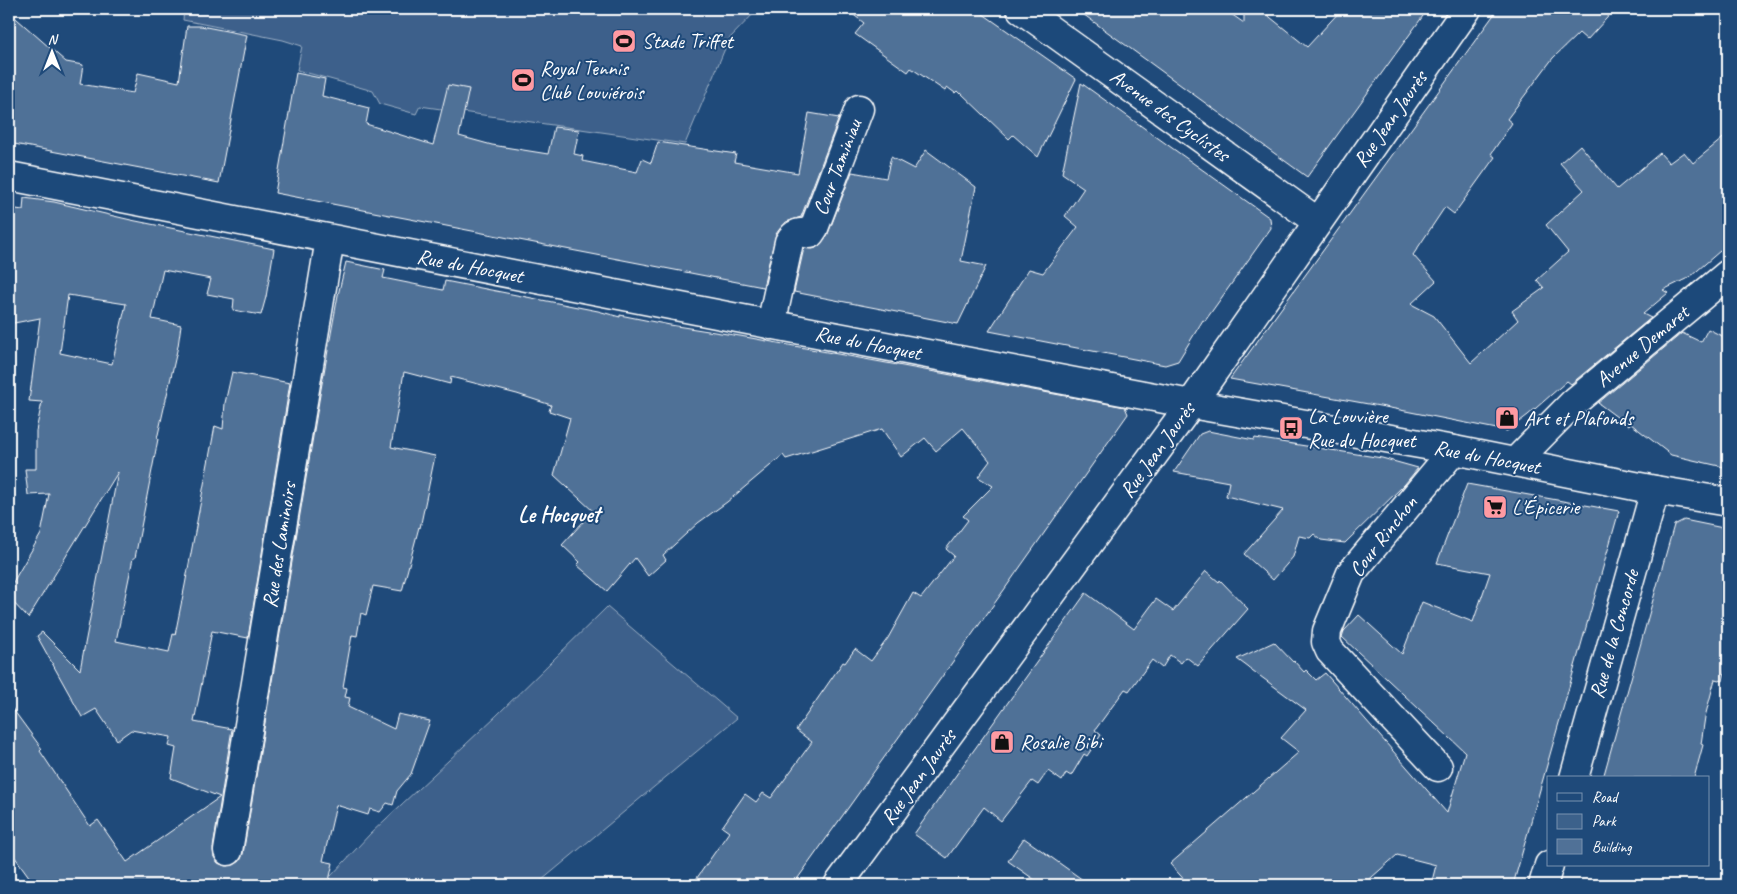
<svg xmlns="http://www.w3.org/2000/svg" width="1737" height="894" viewBox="0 0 1737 894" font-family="Caveat,sans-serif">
<rect width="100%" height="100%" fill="#1f4a7a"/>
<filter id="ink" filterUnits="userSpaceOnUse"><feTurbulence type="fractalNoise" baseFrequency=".02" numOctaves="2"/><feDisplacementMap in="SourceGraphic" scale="10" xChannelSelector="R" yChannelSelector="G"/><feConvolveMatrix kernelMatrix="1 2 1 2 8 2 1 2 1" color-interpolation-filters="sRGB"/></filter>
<g filter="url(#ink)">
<path fill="#3c618b" stroke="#9eb0c5" d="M184 9H758L729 39 685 144 420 106 416 114 380 104 373 91 297 70 302 46 283 40 183 20Z
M607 607 737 718 536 885H281L260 863 242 851V848L331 876 370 834 496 716Z"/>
<path fill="#507197" stroke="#fff" fill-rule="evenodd" d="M846 9H976L1076 79 1038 157 1013 135 1009 139 961 93 960 94 957 91 955 93 947 87 945 91 911 68 908 72 855 34 864 23Z
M1076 9H1224L1244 23V9H1260L1307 47 1342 9H1428L1307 177Z
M1498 9H1615L1587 40 1579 33 1553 58 1507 119 1512 123 1491 154 1495 157 1454 214 1445 207 1413 255 1436 281 1411 304 1434 316 1471 363 1518 320 1512 311 1544 288 1537 280 1568 252 1546 225 1584 190 1560 163 1580 145 1617 189 1660 153 1669 163 1684 152 1693 163 1728 134V244L1690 277 1663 290 1668 293 1643 314 1651 318 1571 384 1567 381 1528 415 1507 431 1385 407 1230 379Z
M9 12 66 62 83 65 80 84 133 93 138 73 179 82 187 26H201L247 35 219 183 9 143Z
M296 73 325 79 322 96 369 108 366 124 433 145 448 85 469 89 459 136 492 145 548 154 554 127 579 130 574 154 583 156 582 161 637 172 642 159 651 163 658 142 736 154 734 162 798 173 809 113 839 118 801 217 786 222 776 234 763 287 275 193Z
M1081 83 1270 218 1271 228 1205 321 1203 320 1178 361 1165 365 989 331 1029 269 1043 273 1078 227 1065 216 1084 188 1062 173Z
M926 150 976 187 961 261 986 266 958 324 794 292 804 248H816L827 236 852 172 886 178 891 157 914 169Z
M24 198 54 202 131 220 274 249 266 297 261 315 233 310 234 299 207 294 211 279 163 270 152 319 181 325 178 346 157 439H158L135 558H133L116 641 169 652 173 634 175 635 185 585 215 426 223 429 225 403 232 372 290 383 248 638 212 631 194 722 232 729 213 848 214 857 218 863 225 866 234 865 240 861 243 854 321 389 338 295 346 262 385 270 383 278 443 290 445 281 598 311 620 317V315L670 325 740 336 1125 407 1128 414 1004 590 793 885H692L729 832 722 827 745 794 756 802 763 793 771 798 812 742 796 730 843 662 845 663 855 649 871 661 888 638 913 593 921 598 954 556 946 549 968 520 963 516 993 486 978 477 990 461 963 428 936 451 925 438 901 457 882 429 786 459 783 455 727 502 698 523 663 555 666 560 648 576 635 558 607 591 577 565 580 562 562 545 593 511 554 475 570 418 549 411 551 405 517 394 451 377 450 384 404 372 391 447 435 456 420 528 419 527 402 591 373 586 366 615 361 613 357 636 352 635 343 687 347 688 345 697 350 698 348 707 394 729 398 714 430 721 411 774 397 791 393 805 387 803 380 812 370 809 368 815 336 805 323 861 333 863 328 885H35L9 849V704L42 749 40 751 90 826 98 820 127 862 220 797 171 778 176 748 169 746 171 737 131 730 117 740 96 709 82 717 37 636 42 632 80 670 118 472 28 618 9 598V589L41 534 49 494 28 495 25 469H36V431L42 402 29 401 40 318 9 324V208L23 210ZM68 295 126 304 112 364 60 353Z
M1708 329 1728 339V468L1671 455 1631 424 1629 426 1598 403 1682 333 1701 342Z
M1208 431 1254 440 1255 438 1382 458 1418 468 1405 484 1345 543 1321 540 1314 534 1310 538 1299 536 1293 557 1273 580 1244 554 1283 510 1226 496 1229 482 1174 472 1200 434Z
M1467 484 1619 511 1513 885H1431L1436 865 1397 855 1363 885H1189L1170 864 1299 752 1281 738 1306 710 1237 659 1274 642 1293 662 1294 661 1304 672 1306 670 1316 680 1325 673 1447 813 1465 752 1342 637 1344 631 1359 615 1402 654 1422 602 1473 622 1490 573 1437 563Z
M1684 520 1728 529V657L1723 681 1715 679 1705 717 1701 744 1703 745 1694 778H1603L1674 525Z
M1206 571 1219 582 1220 580 1248 609 1198 666 1186 657 1181 663 1170 655 1162 668 1152 660 1129 691 1125 689 1095 730 1101 735 1087 756 1084 754 1071 776 1066 773 1062 781 1048 771 1038 785 1032 781 1001 821 984 807 947 858 914 834 1086 593 1134 629 1156 599 1173 611Z
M1024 838 1090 885H1042L1008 861Z"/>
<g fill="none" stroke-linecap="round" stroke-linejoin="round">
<defs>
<path id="street" d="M1021 9 1318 222
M771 325 789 242C794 233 801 231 810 234L814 228 859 109
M1515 462 1573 403 1728 274
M1438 767 1330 651 1326 642 1327 631 1351 573 1454 450
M1574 778 1655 490
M228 851 330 239
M838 885 1191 404 1467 9
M1543 885 1549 865"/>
<path id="secondary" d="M9 176 727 316 1191 404 1454 450 1655 490 1728 502"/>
</defs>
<use href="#street" stroke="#fff" stroke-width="31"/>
<use href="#secondary" stroke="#fff" stroke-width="31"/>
<use href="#street" stroke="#1f4a7a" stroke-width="28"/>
<use href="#secondary" stroke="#1f4a7a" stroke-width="28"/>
</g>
</g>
<defs>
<symbol id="stadium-square" viewBox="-11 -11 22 22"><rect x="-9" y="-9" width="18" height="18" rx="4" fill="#ff9aa2" stroke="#1f4a7a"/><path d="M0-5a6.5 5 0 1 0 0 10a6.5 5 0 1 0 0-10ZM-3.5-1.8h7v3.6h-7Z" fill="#111"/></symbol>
<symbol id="shop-square" viewBox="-11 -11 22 22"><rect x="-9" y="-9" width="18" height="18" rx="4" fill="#ff9aa2" stroke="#1f4a7a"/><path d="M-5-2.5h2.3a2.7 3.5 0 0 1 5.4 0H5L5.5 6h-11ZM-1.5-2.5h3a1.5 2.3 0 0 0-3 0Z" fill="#111"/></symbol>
<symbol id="bus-square" viewBox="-11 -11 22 22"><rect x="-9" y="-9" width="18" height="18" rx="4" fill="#ff9aa2" stroke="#1f4a7a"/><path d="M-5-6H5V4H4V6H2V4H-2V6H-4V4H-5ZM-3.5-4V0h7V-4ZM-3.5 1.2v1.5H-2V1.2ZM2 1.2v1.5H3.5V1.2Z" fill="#111"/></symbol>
<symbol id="supermarket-square" viewBox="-11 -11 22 22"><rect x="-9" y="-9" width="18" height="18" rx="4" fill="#ff9aa2" stroke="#1f4a7a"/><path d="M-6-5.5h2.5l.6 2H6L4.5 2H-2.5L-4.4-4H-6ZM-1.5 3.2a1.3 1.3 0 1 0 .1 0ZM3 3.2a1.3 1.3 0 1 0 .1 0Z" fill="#111"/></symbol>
</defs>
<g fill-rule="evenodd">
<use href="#stadium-square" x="610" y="27" width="28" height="28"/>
<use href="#stadium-square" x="509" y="66" width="28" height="28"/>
<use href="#shop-square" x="1493" y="404" width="28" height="28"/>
<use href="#bus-square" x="1277" y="414" width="28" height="28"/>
<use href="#supermarket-square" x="1481" y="493" width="28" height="28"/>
<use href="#shop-square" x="988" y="728" width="28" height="28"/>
</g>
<g text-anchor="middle" stroke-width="4" stroke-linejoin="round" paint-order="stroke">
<g font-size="21" fill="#fff" stroke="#1f4a7a" text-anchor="start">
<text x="642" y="48">Stade Triffet</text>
<text x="540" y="75">Royal Tennis<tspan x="540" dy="24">Club Louviérois</tspan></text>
<text x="1308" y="423">La Louvière<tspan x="1308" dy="24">Rue du Hocquet</tspan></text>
<text x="1524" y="425">Art et Plafonds</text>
<text x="1512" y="514">L'Épicerie</text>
<text x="1020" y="749">Rosalie Bibi</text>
</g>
<g font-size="21" fill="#fff" stroke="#1f4a7a">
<text transform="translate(1170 115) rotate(36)" y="7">Avenue des Cyclistes</text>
<text transform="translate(1390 119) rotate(-55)" y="7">Rue Jean Jaurès</text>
<text transform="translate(837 167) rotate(-69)" y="7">Cour Taminiau</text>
<text transform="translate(470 266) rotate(11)" y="7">Rue du Hocquet</text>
<text transform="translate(868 343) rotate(11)" y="7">Rue du Hocquet</text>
<text transform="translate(1642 346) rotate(-40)" y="7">Avenue Demaret</text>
<text transform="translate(1157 450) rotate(-54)" y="7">Rue Jean Jaurès</text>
<text transform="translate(1487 457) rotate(11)" y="7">Rue du Hocquet</text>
<text transform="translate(1383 536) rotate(-52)" y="7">Cour Rinchon</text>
<text transform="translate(279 545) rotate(-81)" y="7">Rue des Laminoirs</text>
<text transform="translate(1614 634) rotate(-74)" y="7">Rue de la Concorde</text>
<text transform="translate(918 777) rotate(-54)" y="7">Rue Jean Jaurès</text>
</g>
<g font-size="22" font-weight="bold" fill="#fff" stroke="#1f4a7a">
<text x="559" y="522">Le Hocquet</text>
</g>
</g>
<rect width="1737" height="894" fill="none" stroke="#1f4a7a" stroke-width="30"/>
<rect x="15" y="15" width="1707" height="864" fill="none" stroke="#fff" stroke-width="2" filter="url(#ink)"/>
<rect x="1547" y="776" width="162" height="90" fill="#1f4a7a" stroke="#7992af"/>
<rect x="1557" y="793" width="25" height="8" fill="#1f4a7a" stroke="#7992af"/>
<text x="1592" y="802" font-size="15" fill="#ffffff">Road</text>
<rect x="1557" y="814" width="25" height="15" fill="#3c618b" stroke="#7992af"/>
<text x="1592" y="826" font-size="15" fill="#ffffff">Park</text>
<rect x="1557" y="839" width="25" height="15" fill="#507197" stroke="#7992af"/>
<text x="1592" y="852" font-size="15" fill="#ffffff">Building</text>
<g transform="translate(52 52)" stroke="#1f4a7a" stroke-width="4" paint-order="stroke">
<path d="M0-4L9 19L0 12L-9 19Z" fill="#ffffff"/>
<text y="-8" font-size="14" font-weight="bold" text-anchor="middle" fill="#ffffff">N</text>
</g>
</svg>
